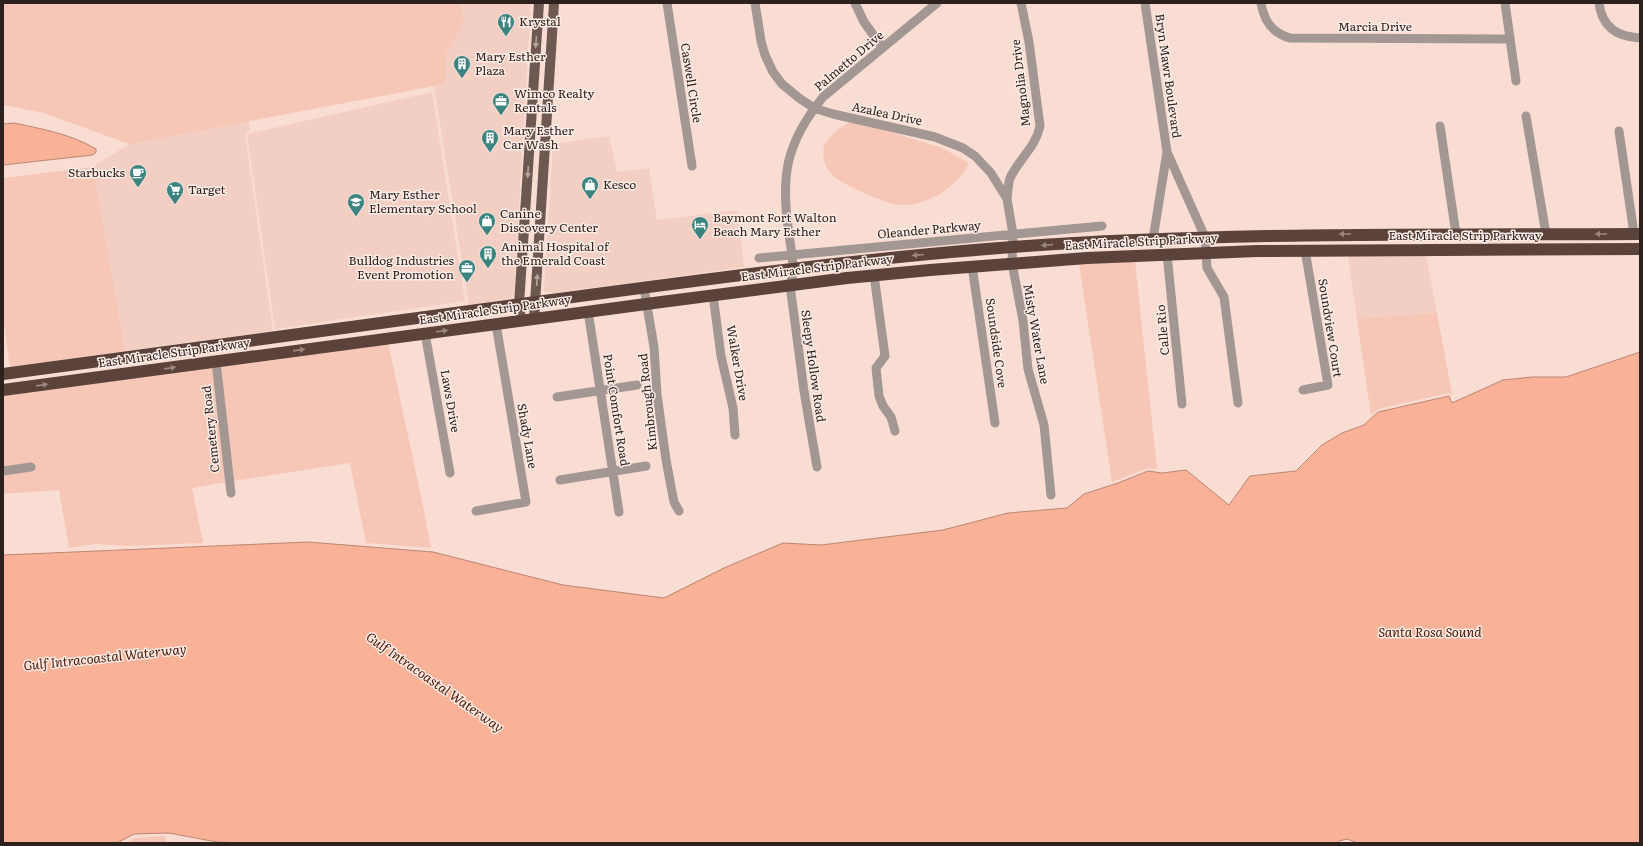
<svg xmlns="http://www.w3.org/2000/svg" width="1643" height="846" viewBox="0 0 1643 846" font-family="Literata,serif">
<rect width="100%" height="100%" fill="#f9dcd2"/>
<path fill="#f3cec2" d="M460 3H531L514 291 512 297 508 299 469 305 434 86 445 84 446 54 464 21Z
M432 92 465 301 275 329 247 134Z
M249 121 250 130 247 131 245 134 273 331 125 351 93 167 129 144Z
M609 136 617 172 649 168 657 220 737 210 744 267 554 293 544 291 553 144Z
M1426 255 1437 313 1357 319 1348 256Z"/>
<path fill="#f6c7b7" d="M3 3H460L464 21 446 54 445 84 129 144 44 113 3 105Z
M850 122 875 127 942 148 969 163C958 187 926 207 899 205 887 204 840 184 832 175 826 168 821 157 824 147 827 136 841 127 850 122Z
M93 167 125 351 10 367 3 319V178Z
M1135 261 1157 469 1148 468 1112 482 1079 264Z
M1437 313 1453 399 1452 395 1449 393 1378 409 1371 415 1357 319Z
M388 342 422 501 431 548 366 543 350 463 233 481 219 366Z
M213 367 226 482 192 488 203 543 130 546 96 544 69 548 59 490 3 494V475L34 470 33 463 3 467V396Z
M165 836 167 843H126L135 838Z"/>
<path fill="#f9b197" stroke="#bc8672" d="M14 123C42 129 71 134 96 149V152L93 155 3 165V124Z
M1640 352V843H1358L1347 839 1339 841 1338 843H244L217 842 169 833 134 834 117 843H3V555L308 542 433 552 563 585 664 598 724 568 783 543 821 545 943 530 1008 513 1067 508 1084 494 1118 483 1148 471 1162 473 1186 470 1229 505 1250 476 1296 471 1322 445 1342 433 1364 425 1378 412 1449 396 1452 403 1503 380 1532 377H1566Z"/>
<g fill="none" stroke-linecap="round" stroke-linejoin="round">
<path stroke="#a39793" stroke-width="9" d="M667 3 692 166
M755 3 761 41 765 55 773 72 782 84 799 98 814 108 833 114 935 137 963 148 975 156 991 173 1007 199 1013 234 1012 263 1023 321 1028 369 1044 425 1051 495
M855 3 864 22 882 47
M1145 3 1167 152 1205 237 1207 268 1224 297 1238 403
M1261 3C1264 21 1272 33 1290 38L1510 39
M1505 3 1516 81
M1599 3C1602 27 1617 37 1640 38
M1526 116 1546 234
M1440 126 1456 234
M1619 131 1634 234
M1007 199C1008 192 1008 184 1010 178 1019 159 1036 147 1040 126L1029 42 1021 3
M1153 239 1167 152
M1167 254 1182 404
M759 258 1102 226
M972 266 995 423
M874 275 885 356 876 368 879 396 883 406 891 417 895 431
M644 288 654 347 657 394 666 460 674 502 679 511
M713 295 721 356 733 408 735 435
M588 311 619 512
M425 333 450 473
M216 362 231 493
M1303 390 1328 385 1305 250
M557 397 637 385
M817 467 804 391 790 285C796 269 791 251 789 234 780 176 786 143 823 97L937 3
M3 471 31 467
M560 480 646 466
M476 511 526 502 496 324"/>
<path stroke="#6e5952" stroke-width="10" d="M534 319 554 3
M521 321 519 304 539 3"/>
<path stroke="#5b433b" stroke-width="12" d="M3 374C181 350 358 326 536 302 694 281 852 259 1012 247 1221 232 1430 235 1640 234
M3 390 646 304 847 278 930 270 1087 258 1257 251 1640 249"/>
</g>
<defs><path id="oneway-solid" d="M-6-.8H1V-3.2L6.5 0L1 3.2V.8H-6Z"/></defs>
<g fill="#b6a29c">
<use href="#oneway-solid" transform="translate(536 42) rotate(94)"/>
<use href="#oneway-solid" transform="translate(528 172) rotate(94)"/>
<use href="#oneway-solid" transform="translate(537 280) rotate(-86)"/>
</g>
<g fill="#9c877f">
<use href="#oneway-solid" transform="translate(1345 234) rotate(180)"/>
<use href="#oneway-solid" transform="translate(1601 234) rotate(180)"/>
<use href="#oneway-solid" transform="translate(1047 245) rotate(176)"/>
<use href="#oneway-solid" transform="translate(918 255) rotate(175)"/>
<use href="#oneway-solid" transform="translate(442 331) rotate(-8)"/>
<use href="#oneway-solid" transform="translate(299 350) rotate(-8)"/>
<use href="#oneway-solid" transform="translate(170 368) rotate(-8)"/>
<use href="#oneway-solid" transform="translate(42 385) rotate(-8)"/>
</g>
<defs>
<symbol id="restaurant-pin" viewBox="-11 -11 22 30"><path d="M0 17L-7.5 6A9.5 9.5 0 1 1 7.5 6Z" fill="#3c8480" stroke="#feece6"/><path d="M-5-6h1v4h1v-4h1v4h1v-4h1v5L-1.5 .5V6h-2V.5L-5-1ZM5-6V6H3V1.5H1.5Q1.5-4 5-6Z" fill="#fff"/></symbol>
<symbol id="building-pin" viewBox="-11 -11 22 30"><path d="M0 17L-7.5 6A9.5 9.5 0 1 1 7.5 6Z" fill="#3c8480" stroke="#feece6"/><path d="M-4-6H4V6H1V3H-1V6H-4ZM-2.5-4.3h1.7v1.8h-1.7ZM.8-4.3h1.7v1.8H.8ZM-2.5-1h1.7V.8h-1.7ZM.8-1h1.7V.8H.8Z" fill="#fff"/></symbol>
<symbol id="office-pin" viewBox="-11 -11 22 30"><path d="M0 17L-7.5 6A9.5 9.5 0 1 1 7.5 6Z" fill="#3c8480" stroke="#feece6"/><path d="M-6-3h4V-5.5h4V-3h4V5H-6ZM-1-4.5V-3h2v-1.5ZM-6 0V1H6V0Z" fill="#fff"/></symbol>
<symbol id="cafe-pin" viewBox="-11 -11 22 30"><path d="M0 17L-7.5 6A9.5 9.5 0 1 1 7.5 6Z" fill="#3c8480" stroke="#feece6"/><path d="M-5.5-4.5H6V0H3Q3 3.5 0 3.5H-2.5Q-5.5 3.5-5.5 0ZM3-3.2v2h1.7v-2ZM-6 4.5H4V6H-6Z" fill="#fff"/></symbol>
<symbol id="shop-pin" viewBox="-11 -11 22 30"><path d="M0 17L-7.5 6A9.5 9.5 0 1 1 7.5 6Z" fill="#3c8480" stroke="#feece6"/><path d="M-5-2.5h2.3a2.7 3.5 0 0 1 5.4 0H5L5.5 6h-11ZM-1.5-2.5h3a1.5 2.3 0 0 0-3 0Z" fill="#fff"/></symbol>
<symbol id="supermarket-pin" viewBox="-11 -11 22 30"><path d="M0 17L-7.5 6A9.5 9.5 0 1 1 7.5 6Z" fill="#3c8480" stroke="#feece6"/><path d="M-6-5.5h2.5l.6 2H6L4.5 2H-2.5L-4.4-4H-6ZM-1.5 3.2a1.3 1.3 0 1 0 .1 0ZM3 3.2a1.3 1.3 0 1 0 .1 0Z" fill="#fff"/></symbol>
<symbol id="school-pin" viewBox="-11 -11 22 30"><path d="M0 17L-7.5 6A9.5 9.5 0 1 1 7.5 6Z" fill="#3c8480" stroke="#feece6"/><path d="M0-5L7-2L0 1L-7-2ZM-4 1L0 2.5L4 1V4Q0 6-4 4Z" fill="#fff"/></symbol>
<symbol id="hotel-pin" viewBox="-11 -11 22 30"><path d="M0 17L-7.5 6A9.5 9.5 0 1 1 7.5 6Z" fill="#3c8480" stroke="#feece6"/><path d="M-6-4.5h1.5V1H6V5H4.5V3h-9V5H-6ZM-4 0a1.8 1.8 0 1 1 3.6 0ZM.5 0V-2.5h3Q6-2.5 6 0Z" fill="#fff"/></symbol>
</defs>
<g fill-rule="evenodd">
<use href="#restaurant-pin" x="496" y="12" width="20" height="27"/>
<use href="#building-pin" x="452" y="54" width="20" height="27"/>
<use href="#office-pin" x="491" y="91" width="20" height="27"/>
<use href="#building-pin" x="480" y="128" width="20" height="27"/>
<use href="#cafe-pin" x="128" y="163" width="20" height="27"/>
<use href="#shop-pin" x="580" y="175" width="20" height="27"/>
<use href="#supermarket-pin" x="165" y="180" width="20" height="27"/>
<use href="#school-pin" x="346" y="192" width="20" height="27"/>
<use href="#shop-pin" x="477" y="211" width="20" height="27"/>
<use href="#hotel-pin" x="690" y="215" width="20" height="27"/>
<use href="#building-pin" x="478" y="244" width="20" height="27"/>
<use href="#office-pin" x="457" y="258" width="20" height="27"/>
</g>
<g text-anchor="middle" stroke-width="3" stroke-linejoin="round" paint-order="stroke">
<g font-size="12" fill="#2c211d" stroke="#feece6" text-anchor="start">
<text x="519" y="26">Krystal</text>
<text x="475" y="61">Mary Esther<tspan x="475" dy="14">Plaza</tspan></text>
<text x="514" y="98">Wimco Realty<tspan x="514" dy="14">Rentals</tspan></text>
<text x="503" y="135">Mary Esther<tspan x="503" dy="14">Car Wash</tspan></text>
<text x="125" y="177" text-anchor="end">Starbucks</text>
<text x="603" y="189">Kesco</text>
<text x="188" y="194">Target</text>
<text x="369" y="199">Mary Esther<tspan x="369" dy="14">Elementary School</tspan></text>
<text x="500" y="218">Canine<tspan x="500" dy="14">Discovery Center</tspan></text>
<text x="713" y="222">Baymont Fort Walton<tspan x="713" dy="14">Beach Mary Esther</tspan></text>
<text x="501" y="251">Animal Hospital of<tspan x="501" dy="14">the Emerald Coast</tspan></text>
<text x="454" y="265" text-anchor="end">Bulldog Industries<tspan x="454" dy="14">Event Promotion</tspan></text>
</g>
<g font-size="12" fill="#2c211d" stroke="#feece6">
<text x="1375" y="31">Marcia Drive</text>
<text transform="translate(849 61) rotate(-40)" y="4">Palmetto Drive</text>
<text transform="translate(1168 76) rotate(82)" y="4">Bryn Mawr Boulevard</text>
<text transform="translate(691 83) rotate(81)" y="4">Caswell Circle</text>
<text transform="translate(1021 83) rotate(-97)" y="4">Magnolia Drive</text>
<text transform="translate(887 114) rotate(12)" y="4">Azalea Drive</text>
<text transform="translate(929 230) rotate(-5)" y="4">Oleander Parkway</text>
<text x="1465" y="240">East Miracle Strip Parkway</text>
<text transform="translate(1141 242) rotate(-3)" y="4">East Miracle Strip Parkway</text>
<text transform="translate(817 268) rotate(-7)" y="4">East Miracle Strip Parkway</text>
<text transform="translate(495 310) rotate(-8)" y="4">East Miracle Strip Parkway</text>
<text transform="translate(1330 328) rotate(81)" y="4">Soundview Court</text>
<text transform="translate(1163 330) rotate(-95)" y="4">Calle Rio</text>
<text transform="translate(1036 334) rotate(80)" y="4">Misty Water Lane</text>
<text transform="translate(996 343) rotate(82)" y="4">Soundside Cove</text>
<text transform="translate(174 353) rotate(-8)" y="4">East Miracle Strip Parkway</text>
<text transform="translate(737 363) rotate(80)" y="4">Walker Drive</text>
<text transform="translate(813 366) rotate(82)" y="4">Sleepy Hollow Road</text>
<text transform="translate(450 401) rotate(80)" y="4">Laws Drive</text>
<text transform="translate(648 402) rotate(-96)" y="4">Kimbrough Road</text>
<text transform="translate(616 410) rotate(81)" y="4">Point Comfort Road</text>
<text transform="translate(211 429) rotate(-96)" y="4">Cemetery Road</text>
<text transform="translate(527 436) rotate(80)" y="4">Shady Lane</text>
</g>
<g font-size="13" font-style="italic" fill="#4b1501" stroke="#feece6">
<text x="1430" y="637">Santa Rosa Sound</text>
<text transform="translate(105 657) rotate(-6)" y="5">Gulf Intracoastal Waterway</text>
<text transform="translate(435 682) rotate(35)" y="5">Gulf Intracoastal Waterway</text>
</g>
</g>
<rect width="1643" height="846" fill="none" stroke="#2c211d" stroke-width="8"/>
</svg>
